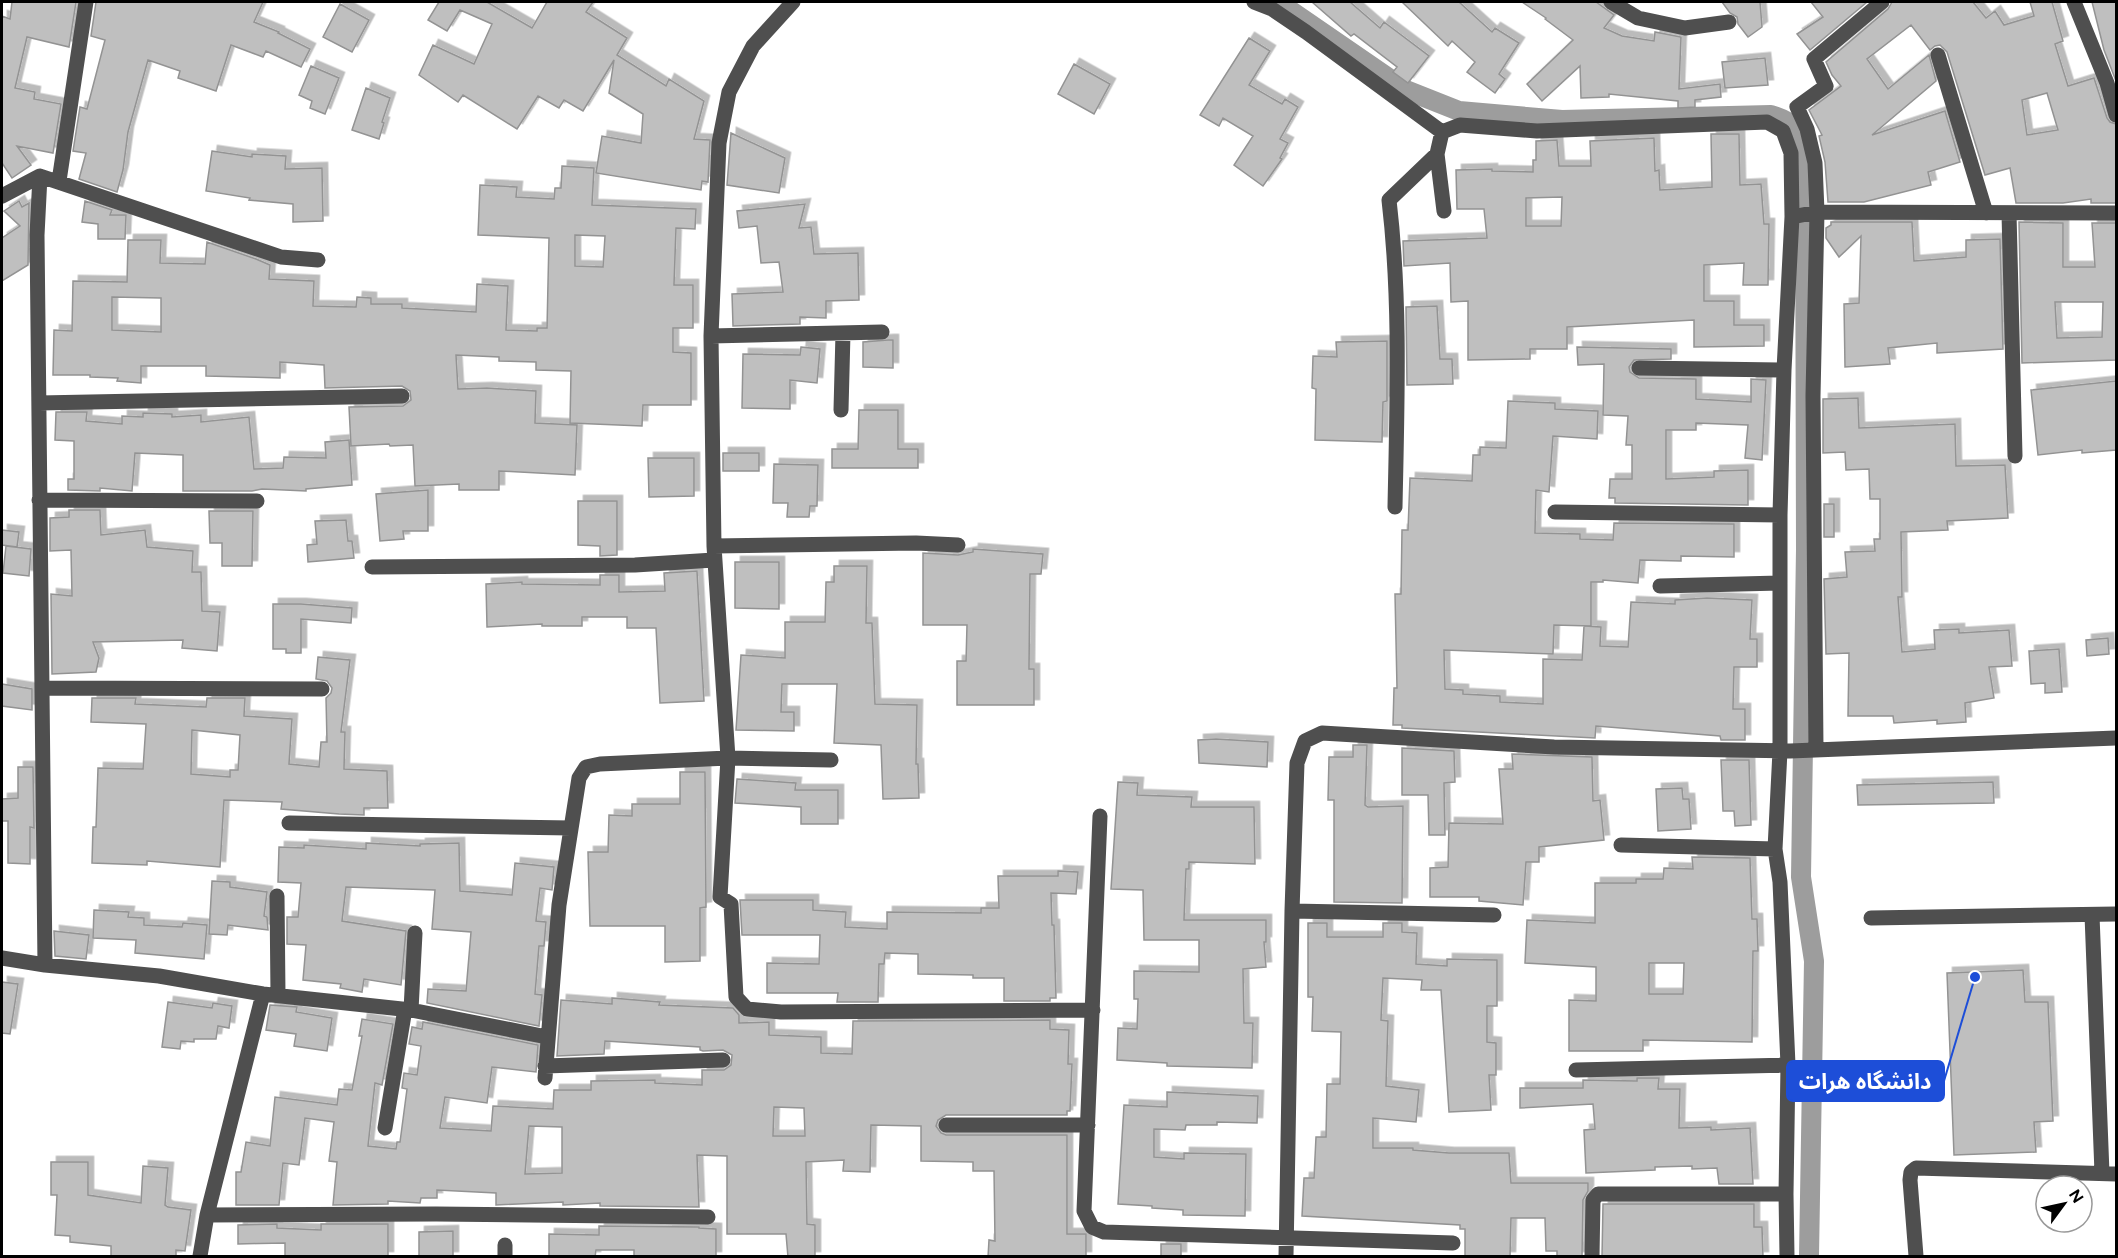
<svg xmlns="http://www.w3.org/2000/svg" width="2118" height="1258" viewBox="0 0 2118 1258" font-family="Figtree,'Noto Sans Arabic',sans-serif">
<defs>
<filter id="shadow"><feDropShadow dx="5.5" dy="-5.5" stdDeviation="0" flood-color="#0004"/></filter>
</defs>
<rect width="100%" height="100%" fill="#fff"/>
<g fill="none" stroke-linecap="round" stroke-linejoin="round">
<path stroke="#9d9d9d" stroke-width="20" d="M1278 2 1406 90 1459 111 1562 120 1771 115C1794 122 1798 128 1805 152L1806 549 1801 877 1814 961 1809 1256"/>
</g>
<path fill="#bfbfbf" stroke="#939393" stroke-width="1.5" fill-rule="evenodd" filter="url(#shadow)" d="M12 2H76L69 47 27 37 15 88 35 92 34 99 61 104 53 153 17 146 31 165 12 178 2 163V16L10 19Z
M96 2H263L254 22 279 32 278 33 310 49 301 67 266 51 263 57 231 45 216 91 178 78 180 71 148 60 128 132 123 170 117 192 79 179 86 153 73 151 80 107 87 109 105 40 91 36Z
M439 2H487L532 28 547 2H593L586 12 627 38 617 55 666 86 669 79 704 101 694 139 710 140 708 182 702 181 701 190 596 173 602 136 641 143 643 114 609 93 614 60 583 111 564 100 559 108 538 96 517 129 463 95 458 102 419 75 433 45 474 64 492 24 460 10 447 31 428 20Z
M1312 2H1350L1380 28 1384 22 1429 56 1408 83 1393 72 1397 67 1354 34 1351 36Z
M1402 2H1459L1492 32 1495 28 1519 43 1499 74 1505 79 1495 93 1467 72 1475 62 1452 41 1448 46Z
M1522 2H1596L1614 15 1604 28 1622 36 1654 41 1655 32 1681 37 1679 89 1720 84 1721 97 1695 100V107L1678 108V101L1609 94V97L1581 98 1580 66 1542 101 1527 84 1573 40 1545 19 1546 18Z
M1722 2H1760L1762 27 1748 37 1738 24 1737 17 1730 13Z
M1811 2H1867L1810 50 1797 34 1823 17Z
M1892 2H1973L1986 18 1995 11 2004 25 2034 16 2030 2H2052L2063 41 2055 44 2068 86 2094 78 2107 118 2110 122 2116 124V203H2091V199L2063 203H2016L2010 168 1985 175 1947 52 1940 45 1935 46 1930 50 1911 25 1867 59 1888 89 1929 55 1936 81 1872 135 1945 111 1960 162 1928 172 1931 185 1864 202H1828L1825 162 1819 136 1822 135 1809 110 1841 86 1832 75 1826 62 1888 9ZM2047 93 2058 130 2027 135 2022 100Z
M2092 2H2116V81L2104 50Z
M340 4 369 20 352 52 323 37Z
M1249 38 1270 51 1249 85 1282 104 1285 99 1298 107 1280 139 1288 143 1280 158 1282 159 1263 186 1234 165 1253 136 1223 118 1219 126 1200 115Z
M1765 58 1768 85 1725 88 1722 62Z
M1074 64 1110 84 1094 114 1058 94Z
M311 66 339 78 325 114 310 108 312 101 299 95Z
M366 88 390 98 382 122 384 123 379 139 352 130Z
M731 133 785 158 779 193 727 185Z
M1711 134H1739L1740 185 1761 184 1764 224H1769L1768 285H1743L1744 263 1704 265V301H1734V325H1764V346L1694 347V320L1567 327V349H1530V359L1468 360V301L1451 302 1450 263 1404 266 1403 241 1487 238 1484 209H1457L1456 170 1492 169V171L1533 172V160H1536V141L1557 140 1559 166H1591L1590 141 1654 138 1655 171 1659 170 1660 190 1712 187ZM1562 197 1561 226H1526V198Z
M212 151 252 157V154L286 156 285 169 322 168 323 221 293 222V204L249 200 250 198 206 191Z
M562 166 594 168 592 205 696 209 695 229 676 228 674 285H693V328H673V352L691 353V405H643L642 426 570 423 571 371 536 370V362L499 361V357L456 355 458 389 487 388 536 391 535 423 577 425 575 475 499 471V490H459V484L415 486 413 445 390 446 389 444 351 446 349 407 403 406 411 400 410 391 402 386 325 388 324 365 280 362V378L206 376V366H141V383L117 381 118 378 90 377V375H53L54 330 72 331 73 281 127 282 128 240H161L160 263 205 264 207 242 256 259 270 265 269 279 314 281 313 306 356 307 357 297 371 298V304H402V308L476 312 477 284 508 286 506 330 537 331V328H547L549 238 478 235 480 185 517 187 516 197 554 199 555 188H561ZM575 235 605 236 603 267 575 266ZM112 297 161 298V332L112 330Z
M19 201 22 207 29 203 28 265 2 281V238L20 226 4 211Z
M85 201 112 210 110 215H126L125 239H98V224L82 222Z
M805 204 799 228 811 227 814 254 858 253 859 300 826 301V318L800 317V324L733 326 732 294 783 292 779 262 761 263 757 226 739 228 737 211Z
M1831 222H1912L1914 261 1966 257V240L2000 239 2003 349 1937 353V343L1888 348 1890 364 1845 367 1844 304 1859 303 1861 236 1839 257 1826 238V228L1831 225Z
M2019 222 2063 223V267H2095L2092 223H2116V360L2022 363ZM2055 302H2103L2102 337 2057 338Z
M1437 306 1440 359H1452L1453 384 1407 385 1406 307Z
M888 340H893V368L863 367V342Z
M1387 341V401L1383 402 1382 442 1315 440 1316 389 1312 388 1313 356 1337 357 1336 342Z
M801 347 820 349 817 383 790 380V409L742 408 743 354 800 355Z
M1577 347 1671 349V359L1634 360 1629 367 1630 372 1639 378 1696 379V399L1751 402V379L1766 380 1762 460 1745 458 1748 425 1696 423V430H1666V479L1714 477V471L1748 470V505L1615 503V498H1609L1610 479H1632V445H1626L1628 416 1603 415 1604 364 1578 365Z
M2116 381V450L2082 453V450L2038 455 2031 390Z
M1858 398 1859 428 1955 424 1956 466 2005 465 2008 518 1947 521 1948 530 1901 532 1902 597H1898L1902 652 1935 649 1934 630 1959 629V633L2009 630 2012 666 1989 667 1994 698 1965 703 1966 722 1937 724V720L1894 723 1893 716H1848L1849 653 1826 654 1824 579 1847 577 1845 552 1875 551 1874 539H1880V499H1870L1869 469 1846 470 1845 452 1823 453V399Z
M1508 401 1555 403V409L1598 411 1597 439 1553 436 1549 492 1536 490 1535 533 1580 534V539L1613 540 1614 523 1734 524V557L1681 556V561L1640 560 1638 583 1603 580V582H1591V626L1554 625 1553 654 1444 650 1445 689 1463 690V694L1500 696V702L1543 704V659L1582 660 1584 626 1601 627 1600 646 1628 647 1631 602 1675 604V600L1707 598 1752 600 1750 639H1757V667H1734L1733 709H1745V740H1721L1720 736 1596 726 1595 738 1402 728V725H1393L1394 688H1397L1395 594H1401L1402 530H1408L1410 478 1472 481 1473 455H1480V447L1506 448Z
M859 410H898V449H918V468H832V449H858Z
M56 412H87L86 421 122 424V416L143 417V413L172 414V417L201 415V422L249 417 254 469 283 468 284 457 326 458 325 442 349 440 352 485 306 489V491L262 489 252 491H183V455L135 453 132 491 100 488V491L68 490V479H74V441L55 440Z
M723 453H759V471H723Z
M648 458H694V496L649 497Z
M774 464 818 465 817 506H810L809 517H787L788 503H773Z
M428 490V531H403L404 539 380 541 376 494Z
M578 501H617V555L600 556V546L578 545Z
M1824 504H1834V537H1824Z
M69 510H100L101 535 145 530 147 547 193 551 192 572H201L202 611 220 612 217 651 182 648 183 640 93 642 99 658 96 672 52 674 51 594 72 596 71 550 50 551V518L69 517Z
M209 511H253L252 566H222V543H210Z
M346 520 348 541H352L354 558 308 562 307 545 317 544 315 521Z
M2 530 19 532 17 547 2 545Z
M6 546 31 549 29 576 3 573Z
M973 549 1043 554 1041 574H1030L1029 669H1034V705H957V661H966L967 625H923V553L958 555 973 552Z
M735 562H779V609L735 608Z
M834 566H867L866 623H872L875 704 917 705 916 764H918L919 798 883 799 881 745 834 743 837 684H782L781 712H794V731L736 730 741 655 785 658V622H825L826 582H834Z
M697 571 704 701 660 703 656 628H627V617H582V626H542V624L487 627 486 584 522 582V584L600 585V575H619V592L665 591 664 573Z
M273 604H301L352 608 351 623 301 619V653H286V649H273Z
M2108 638 2109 654 2087 656 2086 640Z
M2059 649 2062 692 2045 693V683L2031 684 2029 651Z
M318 657 350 660 341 732H345L344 769 387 771 388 808H364V815L339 814 281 809 282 802 224 800 220 867 147 861V865L92 863 93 827H96L98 768 143 769 146 724 91 722 92 698H136L135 704 206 707 207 698H245L244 716 292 719 289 764 319 767 321 742H327L326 698 331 693 332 688 327 681 316 679ZM192 730 240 735 238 770H230V777L191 774Z
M2 684 32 689V710L2 706Z
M1216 739 1268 742 1267 767 1199 763 1198 740Z
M1353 745H1367L1365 805 1368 807 1403 806 1402 903 1334 902V800H1328L1329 757H1353Z
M1402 748 1454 751 1455 782 1444 783 1445 835H1429L1428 795H1402Z
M1512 754 1592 757 1593 801 1600 800 1604 840 1539 847V862H1526L1523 905 1479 901V897H1430V868L1448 867 1449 823 1503 824 1499 769H1513Z
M1721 760H1749L1751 825 1735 826 1734 811H1723Z
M18 767H33L34 828 30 827V864L8 863V821H2V799L18 798Z
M680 772H705L706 907 700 908V961L665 962V926H590L588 852H608L609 815 632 816V804H680Z
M737 779 796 783 795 790H838V824H801V807L735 803Z
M1118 782 1138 783 1137 795 1192 797 1191 807H1254L1255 864 1189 862V869H1186L1184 920H1266V942H1264L1266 967 1243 969 1244 1023H1253L1252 1068 1167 1066V1063L1117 1060 1118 1028 1137 1029 1138 999H1134V971L1199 972V940H1144L1143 890 1111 889Z
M1993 782 1994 803 1858 805 1857 785Z
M1682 788 1683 799H1689L1691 829 1658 831 1656 789Z
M366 843 420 846V844L459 843 460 891 512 895 515 863 554 867 552 890 540 888 536 921 546 922 544 946H539L535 994 542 995 539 1026 427 1003 428 989 466 991 471 932 432 929 435 890 346 887 342 921 406 931 401 985 364 979 362 992 340 988 341 984 303 980 306 945 287 944V917H298L301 883 278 882 279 847 304 848V845L366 849Z
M1692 857 1750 858 1752 919H1757L1758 951H1753L1752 1042 1643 1040V1051H1569V1000L1596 1001V967L1525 963 1527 920 1595 923V883H1636V879H1663L1664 868 1693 869ZM1649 963H1684L1683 994H1649Z
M1058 871 1078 872 1076 894 1051 893 1052 925H1054L1056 998H1050V1001H1004V978H973V975L918 974V954L885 953 884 964H879L878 1002H837L838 993H767V963L819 964 820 935H742L740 900H813V910L846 912 845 927 887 929V912L981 913V908H999L998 876H1058Z
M212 881 230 882V887L267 892 264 916 267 917 268 930 228 925 227 935 209 934Z
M94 910 129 912 128 917 144 918V925L182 927 183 923 207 925 204 959 135 953 136 940 93 938Z
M1308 923H1327V937H1383V923H1402V932L1417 933 1416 964 1447 966V959L1497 960V1006H1487V1042L1496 1043V1075H1489L1491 1110 1449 1112 1441 990H1421L1422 980 1383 978 1381 1020 1388 1021 1386 1086 1419 1090 1416 1122 1373 1118V1148H1413V1150L1449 1153H1509L1511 1183H1588V1191L1583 1200 1582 1257H1557V1251H1546L1545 1218H1511L1510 1257H1465V1229H1460V1225L1302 1216 1304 1178H1314L1316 1137H1326L1327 1084H1340L1341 1032 1312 1031 1313 997H1308Z
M54 931 89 935 86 959 55 956Z
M2023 970 2025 1002H2048L2053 1121 2034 1122 2036 1152 1954 1155 1947 973Z
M2 982 18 984 10 1034 2 1033Z
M612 998 660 1002 659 1005 733 1008 739 1015V1023L769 1022V1035L821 1037V1053L852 1054 853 1021 1050 1020V1029L1069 1030 1068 1064H1072L1070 1111H1067V1115H946L938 1120 936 1126 941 1133 946 1135H1067V1234H1086V1257H988L989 1240 995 1241 994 1171H973V1162L921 1161V1126L871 1125 870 1172 843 1171 844 1160 806 1162 807 1224 815 1225V1257H788L786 1234H727V1156L697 1155 699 1207 600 1206V1203L563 1205V1202L496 1205V1193L437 1190V1198H421L420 1203 388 1201V1204L333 1205 337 1162 329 1161 334 1122 305 1118 299 1165 283 1163 279 1205H236V1172H241L246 1142 270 1146 275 1097 337 1105 339 1089 352 1090 362 1036H359L362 1019 393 1024 382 1085 375 1083 368 1146 396 1149 397 1142H400L407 1089 402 1088 404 1073 417 1075 421 1046 409 1044 412 1027 422 1029 423 1022 538 1045 536 1072 492 1067 487 1103 445 1097 440 1128 491 1131 493 1106 553 1109 554 1090H591V1081L655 1080V1083L702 1085V1070H724L731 1065 732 1055 723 1050 703 1051 700 1050V1047L605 1041 604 1054 557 1056 561 1000 612 1004ZM774 1107 804 1108 805 1136H773ZM529 1126 562 1127V1173L525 1174Z
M168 1002 212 1008 213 1003 232 1006 229 1028 218 1026 216 1039H194V1042L181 1041 180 1049 162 1047Z
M270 1005 297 1007 296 1012 332 1018 327 1051 294 1046 296 1034 266 1030Z
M1637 1078H1659L1658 1089H1680L1679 1128 1711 1127V1130L1750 1128 1753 1184H1719L1717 1168 1692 1169V1166L1655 1167V1170L1586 1173 1584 1130 1595 1129 1593 1104 1520 1108V1088H1583V1080L1637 1081Z
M1167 1092 1258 1096 1257 1123 1217 1122V1125H1186L1185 1130 1154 1129V1157L1184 1159V1153L1246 1154 1245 1216 1183 1215V1210L1152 1208V1206L1118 1204 1124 1105 1167 1107Z
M51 1162H88V1195L141 1203 143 1166 168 1168 165 1205 168 1207 191 1210 185 1251 176 1250V1257H111V1246L70 1242V1236L55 1235 57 1195H51Z
M1603 1204H1754V1227H1762L1763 1257H1602Z
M277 1224V1228L321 1230V1224H388V1257H285V1243L238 1244V1225Z
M599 1226 699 1227V1228L716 1229V1257H634V1250H596L595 1257H549V1234L599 1235Z
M453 1231V1257H419V1232Z
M1161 1244H1181V1257H1161Z"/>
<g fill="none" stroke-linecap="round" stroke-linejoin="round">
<path stroke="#4f4f4f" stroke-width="15" d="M793 2 753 46 729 92 719 143 711 336 714 546 728 758 720 897 731 904 736 997 747 1009 781 1012 1093 1010
M1254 2 1272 9 1306 32 1442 132
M1611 2 1638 18 1685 28 1729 22
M2074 2 2107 83 2116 115
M1938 55 1986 213
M1442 132 1460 125 1537 131 1767 122 1783 131 1791 153 1792 217 1784 370 1780 515V751L1775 849 1780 882 1788 1065 1786 1194 1787 1256
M1442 132 1437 154 1444 211
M40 176 37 235 45 965
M59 181 86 2
M2 196 40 176 281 257 318 260
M2009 213 2015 456
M1792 217 1817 212 2116 213
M711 336 882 332
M1639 368 1784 370
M39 403 402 396
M841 410 843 333
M39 500 257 501
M1395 507C1397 405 1401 302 1389 200L1437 154
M1555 512 1780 515
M714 546 916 543 958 545
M372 567 635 565 714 560
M1660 586 1780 583
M43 688 322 689
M1816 750 1813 396 1817 212 1815 163 1807 129 1797 107 1826 86 1814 59 1882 2
M1100 816 1084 1211 1092 1227 1104 1232 1453 1243
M289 823 571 828
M1621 845 1775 849
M277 896 278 995
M1292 911 1494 915
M2092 915 2102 1173
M1871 918 2116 914
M2 958 45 965 159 976 263 994 411 1010 547 1037
M411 1010 415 933
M545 1066 723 1060
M1576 1070 1788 1065
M545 1078 559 905 579 778 586 767 600 764 728 758 831 760
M946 1125H1088
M385 1128 405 1009
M207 1215 436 1214 708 1217
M200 1256 207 1215 263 994
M505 1256V1245
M1286 1256 1292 911 1297 763 1305 741 1322 733 1554 747 1790 751 2116 738
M1592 1256 1593 1200 1598 1194H1786
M1916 1256 1910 1180 1911 1172 1916 1168 2116 1174"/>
</g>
<path fill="none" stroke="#1d4ed8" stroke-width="2" d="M1975 977L1944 1081"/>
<circle fill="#1d4ed8" stroke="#fff" stroke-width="2" cx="1975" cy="977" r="6"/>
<rect fill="#1d4ed8" stroke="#1d4ed8" stroke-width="2" x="1787" y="1061" width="157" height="40" rx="6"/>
<g font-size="22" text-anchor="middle" font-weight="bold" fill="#fff">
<text x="1865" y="1089">دانشگاه هرات</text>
</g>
<rect width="2118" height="1258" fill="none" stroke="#000000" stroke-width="6"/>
<g transform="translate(2064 1204) rotate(57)"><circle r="28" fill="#ffffff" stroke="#999999" stroke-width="1.5"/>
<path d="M0-4.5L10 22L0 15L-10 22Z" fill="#000000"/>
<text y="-9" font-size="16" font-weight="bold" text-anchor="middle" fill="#000000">N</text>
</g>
</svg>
